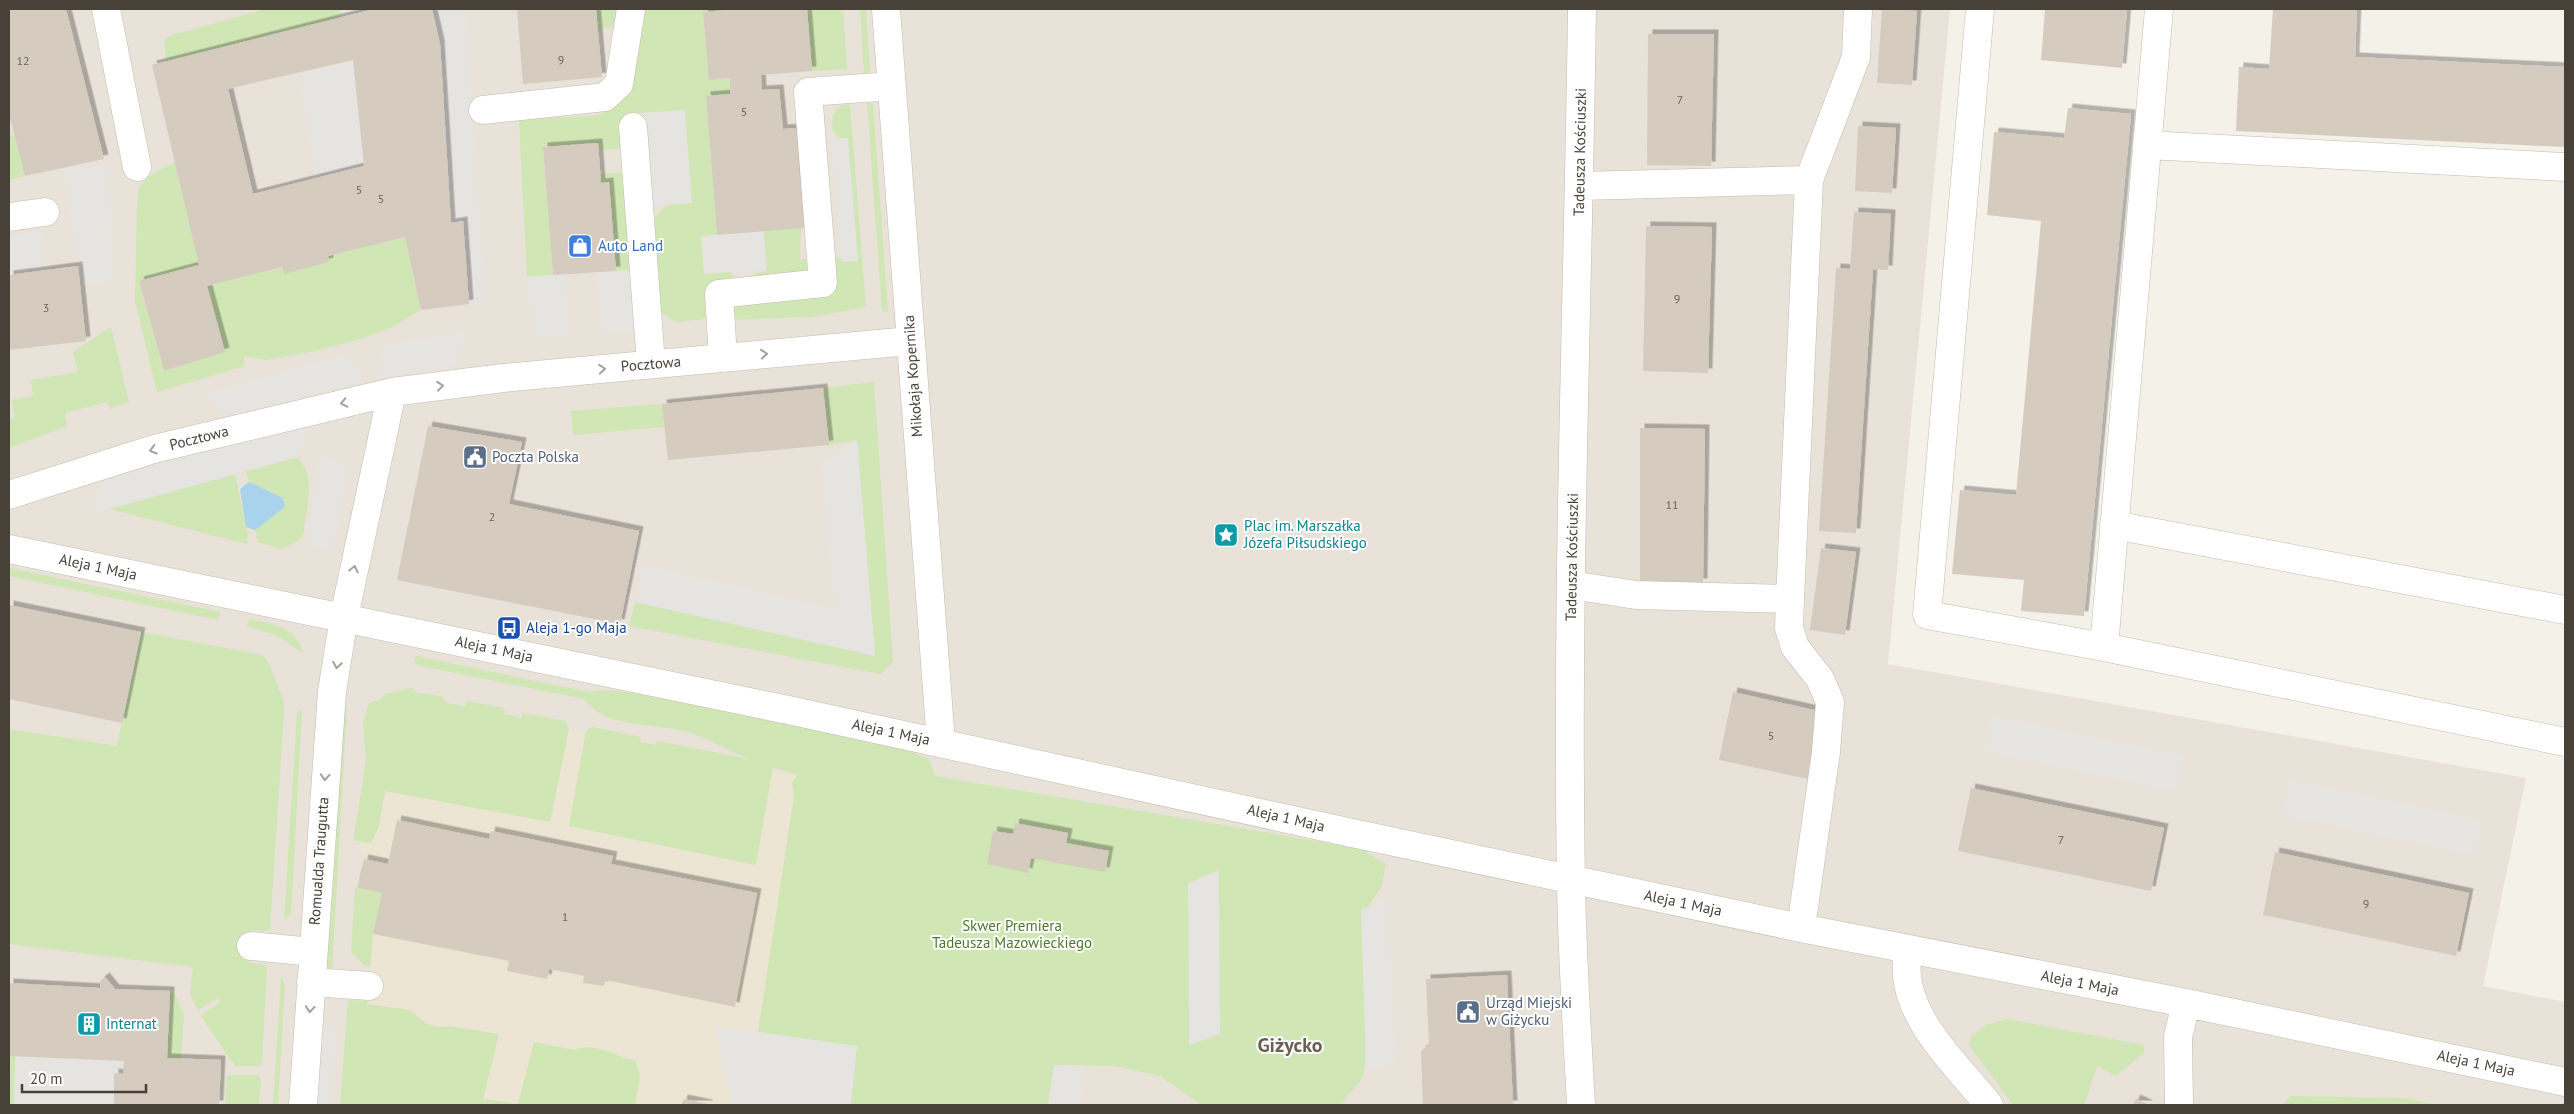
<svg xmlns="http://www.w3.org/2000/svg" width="2574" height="1114" viewBox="0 0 2574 1114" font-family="'PT Sans',sans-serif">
<defs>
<filter id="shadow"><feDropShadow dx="4.5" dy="-4.5" stdDeviation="0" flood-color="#0004"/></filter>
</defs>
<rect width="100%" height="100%" fill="#f4f1e9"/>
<path fill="#e8e2d8" d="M9 9H1950L1888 664 2526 778 2483 986 2565 1002V1105H9Z"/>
<path fill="#ece5d4" d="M446 703 797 775 778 903 851 1105H359L373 934 381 893 358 888 364 859 358 835 362 806Z"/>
<path fill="#d0e6b4" d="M266 9H340L343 17 166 61 164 42 169 36Z
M596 9H620L616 26 597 30Z
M637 9H737L703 12 709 80 730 78V94L706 96 719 260 737 280 767 270 764 231 801 228 800 260C819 255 833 255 852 261L847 138 839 139 832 128 833 114 842 105H850L866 307 812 317 730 320 712 318 675 322 658 310 651 256 663 241H653C652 222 653 218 667 205L683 203 626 148 599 150 598 143 543 147 553 275 527 277 519 120 602 115Z
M807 9H843L847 69 812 71Z
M860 9H866L870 74 864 75Z
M867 102 873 104 888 312 882 311Z
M14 134 25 176 9 180V136Z
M175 163 199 265 139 282 164 371 225 352 207 286 282 267 284 274 329 262 328 256 405 237 421 310 392 327 364 338 310 352 266 360 244 356 245 366 157 392 135 301 137 206 139 188 148 177 162 168Z
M628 172 636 270 616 271 609 183H601L600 174Z
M111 327 129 402 110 409 107 402 65 413 67 426 9 448V419L15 418 12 400 33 396 31 380 78 372 73 352Z
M874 382 893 662 880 674 629 626 635 602 875 656 857 440 829 445 823 388Z
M662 404 665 427 573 435 571 411Z
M297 457C317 475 306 511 303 536L294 544 282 549 258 542 255 530 285 507 283 499 249 482 246 471Z
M235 474 248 535 247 544 109 509Z
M9 568 220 612 218 620 9 576Z
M249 619C272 624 296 626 303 653L275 635 247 626Z
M141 632 263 655 269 663 284 702V712L270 929 266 931 252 930 250 963 265 965 267 968 262 1064 259 1066H235L201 1016 221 1001 218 998 198 1010 190 994 193 967 9 944V729L117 746Z
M416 656 589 692 606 690 668 697 869 735 929 759 935 776 1362 849 1386 865 1381 887 1368 907 1371 1031 1362 1079 1340 1105H1202L1160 1076 1114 1066 1071 1065 1052 1076 1048 1105H825L758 1032 794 796 792 783 797 775 773 767 756 865 569 826 586 731 592 727 641 737 640 742 656 745 657 741 749 759C728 750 706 737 684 731 653 723 604 728 584 699L416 665 414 659Z
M412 688 418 693 442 696 446 703 465 706 466 701 505 708 504 714 522 718V713L565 721 569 729 550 822 385 791 379 826 371 843 355 841 354 835 366 761 363 723 369 703 381 699 385 694Z
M347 707 332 971 327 966 341 711Z
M302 710 291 914 284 920 297 713Z
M358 884V888L382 893 373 934 370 967 365 966 351 952 355 889Z
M281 977 285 985 278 1105H273Z
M170 991 175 994 184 1015 181 1059 167 1058Z
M348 1000 367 1001V1004L410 1010 427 1024 439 1027 450 1026 499 1034 483 1099 518 1104 534 1042 574 1050C593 1041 617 1057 636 1061L640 1076 635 1105H340Z
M2007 1019 2144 1045V1053L2116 1076 2097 1066 2084 1105H2013L1969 1045 1972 1035 1987 1025Z
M9 1056H15V1066L28 1105H9Z
M227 1075H258L261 1078 259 1105H225Z
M2291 1096 2405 1098 2436 1105H2282Z"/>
<path fill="#e6e4e1" d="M340 9H374L343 17Z
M432 9H465L485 303 469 304 463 222 451 223 440 44Z
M353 60 364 166 316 178 299 72Z
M685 110 692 203 631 207 624 114Z
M848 138 858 261 842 262 831 139Z
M109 164 113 281 81 285 64 170Z
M42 231 47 270 9 275V236Z
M764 231 766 269 704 274 701 236Z
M636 270 640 331 602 334 597 272Z
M565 274 569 335 532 337 527 277Z
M467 332 456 365 378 379 384 345Z
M347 354 365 381 224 417 207 393Z
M310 423 298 457 91 514 100 481Z
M857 439 875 656 635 602 642 565 835 609 822 463Z
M320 456 349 468 332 552 306 543Z
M1992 716 2183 756 2177 791 1984 751Z
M2290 780 2482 820 2475 855 2283 815Z
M1219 870 1220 1034 1189 1045 1188 883Z
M1388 897 1395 1061 1366 1072 1361 910Z
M321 1018 336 1033 331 1105H316Z
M716 1026 857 1046 851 1105H734L719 1056Z
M15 1056 124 1061 123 1074 114 1073V1105H14Z
M1054 1065 1086 1066 1080 1105H1048Z"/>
<path fill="#a9d2ed" d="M249 482 283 498 285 507 255 530 246 527 240 489Z"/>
<path fill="#d5ccbf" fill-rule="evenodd" filter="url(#shadow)" d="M9 9H66L104 159 25 176 9 114Z
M374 9H432L440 44 451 223 463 221 469 304 421 310 405 237 328 256 329 262 284 274 282 267 207 286 225 352 164 371 139 281 199 265 152 65ZM353 60 364 166 253 194 228 89Z
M517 9H596L602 77 523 84Z
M737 9H807L812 71 761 75 762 90 779 89 783 129 796 128 804 228 717 235 706 96 730 94V78L709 80 703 12Z
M1882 9 1917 11 1912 85 1877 83Z
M2045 9H2127L2122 68 2041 60Z
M2273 9H2357L2355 57 2565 67V147L2236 131 2239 67 2269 69Z
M1648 34H1714L1711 166 1647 165Z
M2068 108 2131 114 2084 616 2021 611 2024 580 1952 574 1960 490 2016 495 2041 221 1987 215 1994 132 2064 138Z
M1858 126 1896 128 1892 193 1855 191Z
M598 143 601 183 609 182 616 271 553 275 543 147Z
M1854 212 1891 214 1888 270 1864 269 1873 270 1856 533 1819 531 1836 268 1850 269Z
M1646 226 1712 227 1708 373 1643 371Z
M78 266 86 341 9 350V275Z
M823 388 829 445 668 460 662 404Z
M428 426 522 442 509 504 639 531 620 624 397 580Z
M1640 428 1705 429 1703 583 1640 582Z
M1821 548 1856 552 1845 635 1810 630Z
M9 605 141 632 122 723 9 699Z
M1733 692 1823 712 1808 779 1719 760Z
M1971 788 2164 828 2151 891 1958 851Z
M397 820 489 839 491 831 613 856 611 864 757 893 735 1007 606 980 604 986 583 983 584 976 549 969 547 979 507 971 509 961 373 934 382 893 358 888 360 874 364 859 388 864Z
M1015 823 1068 833 1066 843 1109 851 1105 872 1031 858 1028 873 987 864 993 831 1013 834Z
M2275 852 2469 893 2456 956 2263 915Z
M1507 975 1513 1105H1423L1421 1051 1429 1045 1426 979Z
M105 977 115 989 170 991 167 1058 221 1060 219 1105H114V1073L123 1074 124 1061 9 1056V983L100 988V981Z
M683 1099 708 1104V1105H682Z
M2136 1099 2149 1105H2133Z"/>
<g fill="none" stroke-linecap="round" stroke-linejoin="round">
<defs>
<path id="minor" d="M106 9 137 167
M886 9 941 743
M1980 9 1927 615 2104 647 2565 742
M483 110 605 97 619 84 631 9
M633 127 651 364
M2147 145 2565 167
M1580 186 1809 180
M9 217 45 212
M723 358 719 294 823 283 808 92 892 86
M9 495 154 449 392 392 503 378 910 341
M2114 525 2565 610
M9 549 793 711 1352 833 1801 928 2186 1003 2565 1082
M1571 585 1636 595 1790 599 1809 180 1856 57 1858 9
M1790 599 1789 628 1795 647 1820 679 1830 702 1826 752 1801 928
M2104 647 2159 9
M251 946 313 952
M1908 949C1907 958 1906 968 1907 976 1911 1024 1960 1069 1989 1105
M311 982 369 986
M303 1105 332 692 344 617 392 392
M1581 1105C1577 1030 1572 955 1571 880 1566 589 1578 299 1582 9
M2179 1105 2178 1037 2186 1003"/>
</defs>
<use href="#minor" stroke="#c2bbaf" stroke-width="29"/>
<use href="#minor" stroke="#fff" stroke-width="28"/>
</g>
<defs><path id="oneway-chevron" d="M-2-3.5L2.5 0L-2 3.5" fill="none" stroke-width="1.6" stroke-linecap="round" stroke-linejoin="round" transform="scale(1.25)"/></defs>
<g stroke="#a3a09c">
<use href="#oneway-chevron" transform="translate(764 354) rotate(-5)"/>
<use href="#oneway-chevron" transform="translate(602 369) rotate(-5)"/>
<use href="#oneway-chevron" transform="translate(440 386) rotate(-7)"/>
<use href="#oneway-chevron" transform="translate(344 403) rotate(167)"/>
<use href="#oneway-chevron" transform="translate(153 450) rotate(164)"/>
<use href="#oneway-chevron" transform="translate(354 569) rotate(-78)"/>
<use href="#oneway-chevron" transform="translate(337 665) rotate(99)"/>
<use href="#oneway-chevron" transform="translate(325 777) rotate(94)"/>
<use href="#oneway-chevron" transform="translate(310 1009) rotate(94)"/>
</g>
<defs>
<symbol id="shop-square" viewBox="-11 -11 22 22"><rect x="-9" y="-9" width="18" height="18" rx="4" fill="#3f7fe0" stroke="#fff"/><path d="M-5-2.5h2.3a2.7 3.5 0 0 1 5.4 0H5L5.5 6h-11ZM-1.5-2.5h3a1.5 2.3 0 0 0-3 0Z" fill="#fff"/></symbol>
<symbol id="civic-square" viewBox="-11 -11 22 22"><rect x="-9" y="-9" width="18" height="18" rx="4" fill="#5c6f8a" stroke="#fff"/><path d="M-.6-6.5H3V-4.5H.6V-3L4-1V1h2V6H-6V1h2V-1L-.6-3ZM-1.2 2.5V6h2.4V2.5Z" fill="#fff"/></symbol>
<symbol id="sight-square" viewBox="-11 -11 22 22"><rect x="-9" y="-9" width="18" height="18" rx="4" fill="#0f9aa8" stroke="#fff"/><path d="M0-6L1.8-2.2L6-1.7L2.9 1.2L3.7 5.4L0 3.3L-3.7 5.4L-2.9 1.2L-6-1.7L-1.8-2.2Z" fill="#fff"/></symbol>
<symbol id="bus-square" viewBox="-11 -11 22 22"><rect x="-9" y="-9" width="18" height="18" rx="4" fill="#1a4fb4" stroke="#fff"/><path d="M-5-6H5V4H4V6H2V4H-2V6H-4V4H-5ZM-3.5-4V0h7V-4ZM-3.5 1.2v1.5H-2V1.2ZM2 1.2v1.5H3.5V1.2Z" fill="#fff"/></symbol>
<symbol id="building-square" viewBox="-11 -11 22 22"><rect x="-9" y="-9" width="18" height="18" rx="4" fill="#0f9aa8" stroke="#fff"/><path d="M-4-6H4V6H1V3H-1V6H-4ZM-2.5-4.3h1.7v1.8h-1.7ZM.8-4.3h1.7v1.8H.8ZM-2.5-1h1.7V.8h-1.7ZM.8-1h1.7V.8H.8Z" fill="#fff"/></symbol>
</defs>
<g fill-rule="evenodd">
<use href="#shop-square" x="566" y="232" width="28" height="28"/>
<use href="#civic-square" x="461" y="443" width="28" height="28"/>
<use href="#sight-square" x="1212" y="521" width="28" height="28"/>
<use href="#bus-square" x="495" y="614" width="28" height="28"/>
<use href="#civic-square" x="1454" y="998" width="28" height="28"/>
<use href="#building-square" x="75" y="1010" width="28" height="28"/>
</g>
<g text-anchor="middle" stroke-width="4" stroke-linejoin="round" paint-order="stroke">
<g font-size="12" fill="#6a645a">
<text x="561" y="64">9</text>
<text x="23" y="65">12</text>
<text x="1680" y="104">7</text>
<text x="744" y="116">5</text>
<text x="359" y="194">5</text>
<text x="381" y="203">5</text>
<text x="1677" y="303">9</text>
<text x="46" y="312">3</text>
<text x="1672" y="509">11</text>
<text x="492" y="521">2</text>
<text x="1771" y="740">5</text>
<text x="2061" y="844">7</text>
<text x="2366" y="908">9</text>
<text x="565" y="921">1</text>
</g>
<g font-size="15" fill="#474138" stroke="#fff">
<text transform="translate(1580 152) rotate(-89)" y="5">Tadeusza Kościuszki</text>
<text transform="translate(651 364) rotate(-5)" y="5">Pocztowa</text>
<text transform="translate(913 376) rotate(-94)" y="5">Mikołaja Kopernika</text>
<text transform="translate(199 438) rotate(-14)" y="5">Pocztowa</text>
<text transform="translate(1572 557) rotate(-89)" y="5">Tadeusza Kościuszki</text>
<text transform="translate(98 567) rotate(12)" y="5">Aleja 1 Maja</text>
<text transform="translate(494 649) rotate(12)" y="5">Aleja 1 Maja</text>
<text transform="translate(891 732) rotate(12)" y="5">Aleja 1 Maja</text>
<text transform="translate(1286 818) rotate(13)" y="5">Aleja 1 Maja</text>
<text transform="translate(319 861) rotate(-86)" y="5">Romualda Traugutta</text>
<text transform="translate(1683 903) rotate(12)" y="5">Aleja 1 Maja</text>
<text transform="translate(2080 983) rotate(11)" y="5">Aleja 1 Maja</text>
<text transform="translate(2476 1063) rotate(12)" y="5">Aleja 1 Maja</text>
</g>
<g font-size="15" fill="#366cbe" stroke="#fff" text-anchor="start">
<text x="598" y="251">Auto Land</text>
</g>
<g font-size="15" fill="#4e5e75" stroke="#fff" text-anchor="start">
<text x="492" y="462">Poczta Polska</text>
<text x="1486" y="1008">Urząd Miejski<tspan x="1486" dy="17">w Giżycku</tspan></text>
</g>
<g font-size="15" fill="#0d838f" stroke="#fff" text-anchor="start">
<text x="1244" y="531">Plac im. Marszałka<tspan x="1244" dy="17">Józefa Piłsudskiego</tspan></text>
<text x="106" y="1029">Internat</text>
</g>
<g font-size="15" fill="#164399" stroke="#fff" text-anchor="start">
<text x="526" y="633">Aleja 1-go Maja</text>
</g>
<g font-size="15" fill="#4a772d" stroke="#fff">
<text x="1012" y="931">Skwer Premiera<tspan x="1012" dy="17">Tadeusza Mazowieckiego</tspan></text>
</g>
<g font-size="20" font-weight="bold" fill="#6a5f50" stroke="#fff">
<text x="1290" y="1052">Giżycko</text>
</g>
</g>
<rect width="2574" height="1114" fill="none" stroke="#474138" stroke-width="20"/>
<path d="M22 1084v8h124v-8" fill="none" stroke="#474138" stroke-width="2.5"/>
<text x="30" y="1084" font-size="15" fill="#474138" stroke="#ffffff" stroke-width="4" paint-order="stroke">20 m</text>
</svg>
